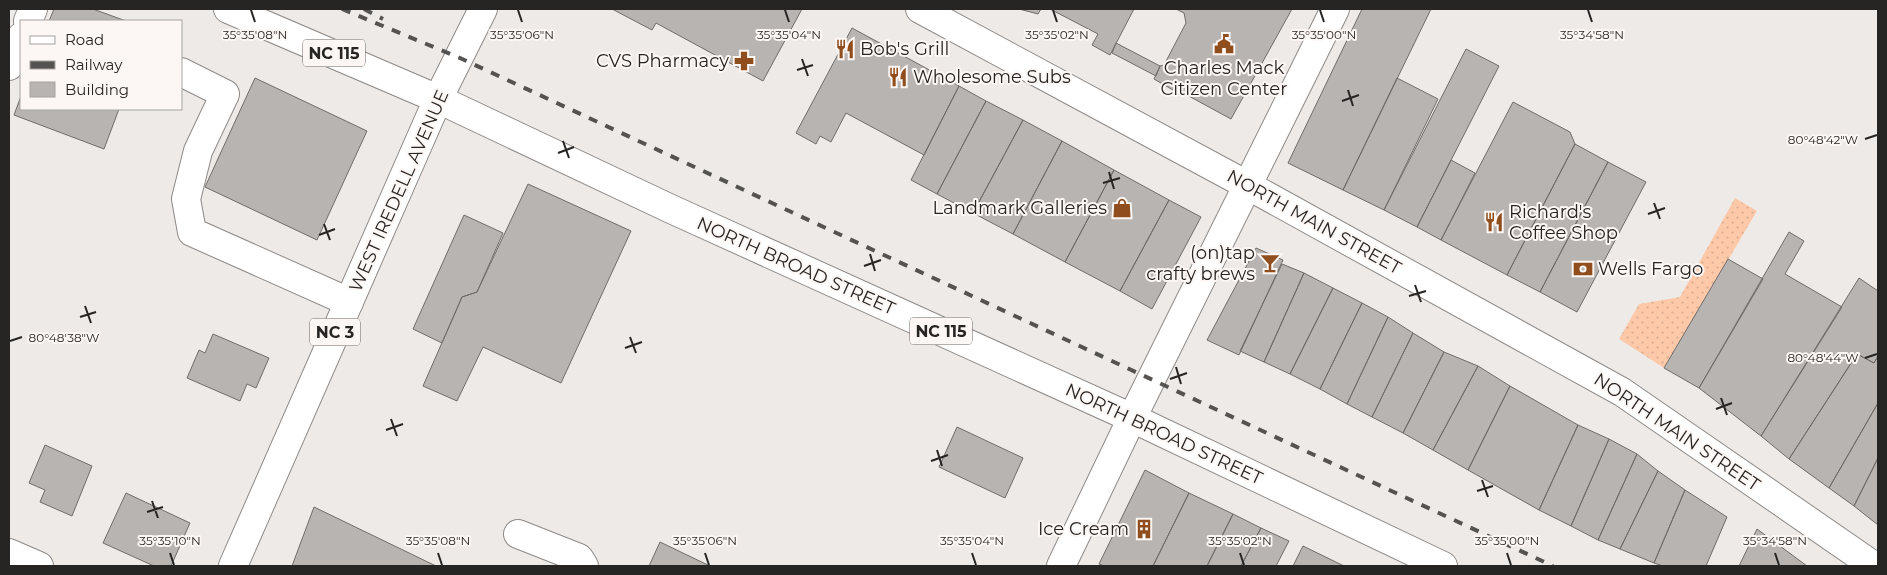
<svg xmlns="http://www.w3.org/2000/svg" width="1887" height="575" viewBox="0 0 1887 575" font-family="Montserrat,sans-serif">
<defs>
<pattern id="grass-dots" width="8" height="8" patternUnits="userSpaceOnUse" patternTransform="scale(1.25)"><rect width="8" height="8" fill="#fec9a9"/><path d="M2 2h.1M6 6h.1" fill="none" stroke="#daac91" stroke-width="1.8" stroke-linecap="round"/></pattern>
</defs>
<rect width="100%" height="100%" fill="#eeeae7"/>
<path fill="url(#grass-dots)" d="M1735 198 1757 211 1664 368 1619 339 1639 304 1680 297Z"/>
<path fill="#b8b4b2" stroke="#6f6c69" d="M54 9H93L126 21H49Z
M612 9H802L763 81 656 23 652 30Z
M1019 9H1041L1038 14Z
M1050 9H1134L1110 55 1092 45 1098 34Z
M1176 9H1292L1231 119 1174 88 1173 90 1154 79 1160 66 1164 65 1186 23 1184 13Z
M1362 9H1431L1343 190 1288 163Z
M852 28 959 86 924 155 846 113 831 142 820 136 816 144 796 133Z
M1116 43 1160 66 1156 76 1112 53Z
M1466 49 1499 66 1417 227 1384 210Z
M255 78 367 131 317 240 205 187Z
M1397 78 1438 99 1384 210 1343 190Z
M959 86 986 101 937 194 911 180Z
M21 96V109H119L104 149 14 115Z
M986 101 1023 120 973 213 937 194Z
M1513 102 1570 132 1575 144 1507 275 1441 240Z
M1023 120 1062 141 1013 234 973 213Z
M1062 141 1114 170 1065 262 1013 234Z
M1575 144 1608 162 1540 292 1507 275Z
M1451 160 1475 173 1441 240 1417 227Z
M1608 162 1646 182 1577 312 1540 292Z
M1114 170 1169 200 1120 291 1065 262Z
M528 184 631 231 561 383 483 347 457 401 423 386 462 297 477 292Z
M1169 200 1201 217 1152 309 1120 291Z
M464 215 503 233 477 292 462 297 442 343 413 329Z
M1789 232 1804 241 1785 274 1842 307 1761 436 1699 388Z
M1256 248 1283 260 1239 355 1207 340Z
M1728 259 1763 279 1699 388 1664 368Z
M1282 264 1304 273 1264 362 1240 351Z
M1304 273 1333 288 1290 374 1264 362Z
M1859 278 1878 291V356L1874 363 1857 354 1789 459 1761 436Z
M1333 288 1362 303 1320 389 1290 374Z
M1362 303 1388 317 1347 404 1320 389Z
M1388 317 1413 333 1372 417 1347 404Z
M1413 333 1444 352 1403 433 1372 417Z
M213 334 269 358 256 388 247 384 240 401 187 378 199 350 205 353Z
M1444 352 1478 366 1433 450 1403 433Z
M1857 354 1874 363 1878 356V403L1829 488 1789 459Z
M1478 366 1510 386 1468 470 1433 450Z
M1510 386 1578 425 1539 510 1468 470Z
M1878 403V458L1854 506 1829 488Z
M1578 425 1609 439 1571 526 1539 510Z
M957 427 1023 458 1005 498 939 467Z
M1609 439 1637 454 1598 540 1571 526Z
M45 445 92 466 72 516 40 502 45 490 29 483Z
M1637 454 1658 471 1620 549 1598 540Z
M1878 458V525L1854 506Z
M1145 470 1189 493 1153 566H1104L1099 564Z
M1658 471 1685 490 1654 563 1620 549Z
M1685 490 1727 517 1706 566H1663L1654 563Z
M126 493 190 523 171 566H154L103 543Z
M1189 493 1233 514 1207 566H1153Z
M314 507 436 566H292Z
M1233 514 1261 528 1241 566H1207Z
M1261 528 1289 541 1276 566H1241Z
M1757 529 1807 566H1739Z
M660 542 710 566H649Z
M1303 546 1344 566H1293Z"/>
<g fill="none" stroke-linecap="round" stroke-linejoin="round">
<defs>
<path id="minor" d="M28 21 33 9
M9 66 21 37
M181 72 225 94 198 151 186 199 192 232 349 302
M518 534 579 558 584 566
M9 553 39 566
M1061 566 1132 418 1335 9"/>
<path id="major" d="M228 9 438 99 671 209 1132 418 1443 566
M920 9 1247 185 1622 392 1874 566
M233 566 438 99 483 9"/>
</defs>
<use href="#minor" stroke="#8e8a88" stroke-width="30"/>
<use href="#major" stroke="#8e8a88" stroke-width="30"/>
<use href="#minor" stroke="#fff" stroke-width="28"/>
<use href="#major" stroke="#fff" stroke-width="28"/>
<path stroke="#555351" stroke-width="4" stroke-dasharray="9 9" stroke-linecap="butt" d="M342 9 460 58 1553 566
M364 9 383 19"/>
</g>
<path fill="none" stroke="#272524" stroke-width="2" d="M251 10 255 22M518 10 522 22M785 10 789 22M1053 10 1057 22M1320 10 1324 22M1588 10 1592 22M802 59 808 76M797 70 813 65M1348 90 1353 106M1342 101 1359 95M1865 139 1877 135M563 141 569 158M558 153 574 147M1109 172 1114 189M1103 183 1120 178M1654 203 1660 219M1648 214 1665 208M324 224 330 240M319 235 335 229M870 254 875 271M864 266 881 260M1415 285 1421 302M1409 296 1426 291M85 306 91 323M80 317 96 312M630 337 636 353M10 341 22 337M625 348 642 342M1865 358 1877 354M1176 367 1181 384M1170 379 1187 373M1721 398 1727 415M1716 409 1732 403M391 419 397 436M386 430 403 424M937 450 942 466M931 461 948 455M1482 480 1488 497M1477 491 1493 486M152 501 158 518M147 512 163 507M170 553 174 565M438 553 442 565M705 553 709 565M972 553 976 565M1240 553 1244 565M1507 553 1511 565M1775 553 1779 565"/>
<defs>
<symbol id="civic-bare" viewBox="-9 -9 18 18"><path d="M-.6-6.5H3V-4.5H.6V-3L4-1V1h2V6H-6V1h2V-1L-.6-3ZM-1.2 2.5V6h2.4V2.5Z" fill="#904e1e" stroke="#fcf7f4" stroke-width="2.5" paint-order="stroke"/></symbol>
<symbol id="restaurant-bare" viewBox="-9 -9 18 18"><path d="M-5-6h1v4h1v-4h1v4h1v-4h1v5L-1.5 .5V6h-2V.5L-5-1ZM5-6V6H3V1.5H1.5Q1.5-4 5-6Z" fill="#904e1e" stroke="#fcf7f4" stroke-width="2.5" paint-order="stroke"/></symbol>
<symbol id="pharmacy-bare" viewBox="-9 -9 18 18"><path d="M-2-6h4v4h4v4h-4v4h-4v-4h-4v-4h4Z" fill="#904e1e" stroke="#fcf7f4" stroke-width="2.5" paint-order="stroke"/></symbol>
<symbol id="shop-bare" viewBox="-9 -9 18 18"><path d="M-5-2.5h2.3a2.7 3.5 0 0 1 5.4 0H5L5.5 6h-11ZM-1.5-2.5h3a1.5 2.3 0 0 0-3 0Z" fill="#904e1e" stroke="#fcf7f4" stroke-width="2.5" paint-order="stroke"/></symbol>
<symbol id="bar-bare" viewBox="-9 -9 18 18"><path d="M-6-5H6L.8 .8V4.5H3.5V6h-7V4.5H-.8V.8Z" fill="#904e1e" stroke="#fcf7f4" stroke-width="2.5" paint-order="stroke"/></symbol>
<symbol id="bank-bare" viewBox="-9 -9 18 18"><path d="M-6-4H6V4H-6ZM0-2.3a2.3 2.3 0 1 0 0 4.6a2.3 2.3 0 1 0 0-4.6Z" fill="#904e1e" stroke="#fcf7f4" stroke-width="2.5" paint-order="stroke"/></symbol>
<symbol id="building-bare" viewBox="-9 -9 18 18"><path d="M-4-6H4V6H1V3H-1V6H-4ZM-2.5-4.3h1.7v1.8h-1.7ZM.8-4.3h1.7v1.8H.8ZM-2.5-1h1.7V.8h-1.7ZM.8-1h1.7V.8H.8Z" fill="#904e1e" stroke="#fcf7f4" stroke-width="2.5" paint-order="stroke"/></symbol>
</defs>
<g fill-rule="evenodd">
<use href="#civic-bare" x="1210" y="30" width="28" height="28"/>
<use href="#restaurant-bare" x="831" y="35" width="28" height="28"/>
<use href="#pharmacy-bare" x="730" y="47" width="28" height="28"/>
<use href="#restaurant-bare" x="884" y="63" width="28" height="28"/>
<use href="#shop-bare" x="1108" y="194" width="28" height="28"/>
<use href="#restaurant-bare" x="1480" y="208" width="28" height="28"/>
<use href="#bar-bare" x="1256" y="249" width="28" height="28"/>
<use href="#bank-bare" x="1569" y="255" width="28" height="28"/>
<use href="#building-bare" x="1130" y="515" width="28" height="28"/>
</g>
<g text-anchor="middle" stroke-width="4" stroke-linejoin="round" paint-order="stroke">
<g fill="#fcf7f4" stroke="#676462" stroke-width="1">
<rect x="303" y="39.5" width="62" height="27" rx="4"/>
<rect x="910" y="317.5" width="62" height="27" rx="4"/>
<rect x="310" y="318.5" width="50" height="27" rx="4"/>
</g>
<g font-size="16" font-weight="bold" fill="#272524">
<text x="334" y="59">NC 115</text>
<text x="941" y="337">NC 115</text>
<text x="335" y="338">NC 3</text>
</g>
<g font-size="18" fill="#272524" stroke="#fcf7f4" text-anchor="start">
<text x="860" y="55">Bob's Grill</text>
<text x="729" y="67" text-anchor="end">CVS Pharmacy</text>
<text x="1224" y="74" text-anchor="middle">Charles Mack<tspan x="1224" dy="21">Citizen Center</tspan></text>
<text x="913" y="83">Wholesome Subs</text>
<text x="1107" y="214" text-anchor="end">Landmark Galleries</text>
<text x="1509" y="218">Richard's<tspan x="1509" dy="21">Coffee Shop</tspan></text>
<text x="1255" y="259" text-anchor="end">(on)tap<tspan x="1255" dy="21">crafty brews</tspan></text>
<text x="1598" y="275">Wells Fargo</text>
<text x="1129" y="535" text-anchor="end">Ice Cream</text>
</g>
<g font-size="18" fill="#272524" stroke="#fcf7f4">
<text transform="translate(399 191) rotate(-66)" y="6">WEST IREDELL AVENUE</text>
<text transform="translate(1314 222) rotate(29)" y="6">NORTH MAIN STREET</text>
<text transform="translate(796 266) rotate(24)" y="6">NORTH BROAD STREET</text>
<text transform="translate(1677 432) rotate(34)" y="6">NORTH MAIN STREET</text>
<text transform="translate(1164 434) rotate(25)" y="6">NORTH BROAD STREET</text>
</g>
</g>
<g font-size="12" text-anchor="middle" fill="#272524" stroke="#fcf7f4" stroke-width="4" stroke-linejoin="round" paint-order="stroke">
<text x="255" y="39">35°35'08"N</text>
<text x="522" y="39">35°35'06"N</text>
<text x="1057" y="39">35°35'02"N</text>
<text x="1324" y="39">35°35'00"N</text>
<text x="789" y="39">35°35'04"N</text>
<text x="1592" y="39">35°34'58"N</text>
<text x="1823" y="144">80°48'42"W</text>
<text x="64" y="342">80°48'38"W</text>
<text x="1823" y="362">80°48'44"W</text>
<text x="170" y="545">35°35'10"N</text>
<text x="438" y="545">35°35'08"N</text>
<text x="705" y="545">35°35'06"N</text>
<text x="972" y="545">35°35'04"N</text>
<text x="1240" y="545">35°35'02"N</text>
<text x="1507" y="545">35°35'00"N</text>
<text x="1775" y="545">35°34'58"N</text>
</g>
<rect width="1887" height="575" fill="none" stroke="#272524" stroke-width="20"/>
<rect x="20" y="20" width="162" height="90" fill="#fcf7f4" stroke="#a7a3a1"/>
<rect x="30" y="36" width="25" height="8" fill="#ffffff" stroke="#a7a3a1"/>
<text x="65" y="45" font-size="15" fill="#272524">Road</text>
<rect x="30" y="61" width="25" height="8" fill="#555351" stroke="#a7a3a1"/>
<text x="65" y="70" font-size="15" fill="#272524">Railway</text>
<rect x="30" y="82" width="25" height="15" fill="#b8b4b2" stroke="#a7a3a1"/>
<text x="65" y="95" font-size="15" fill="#272524">Building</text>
</svg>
